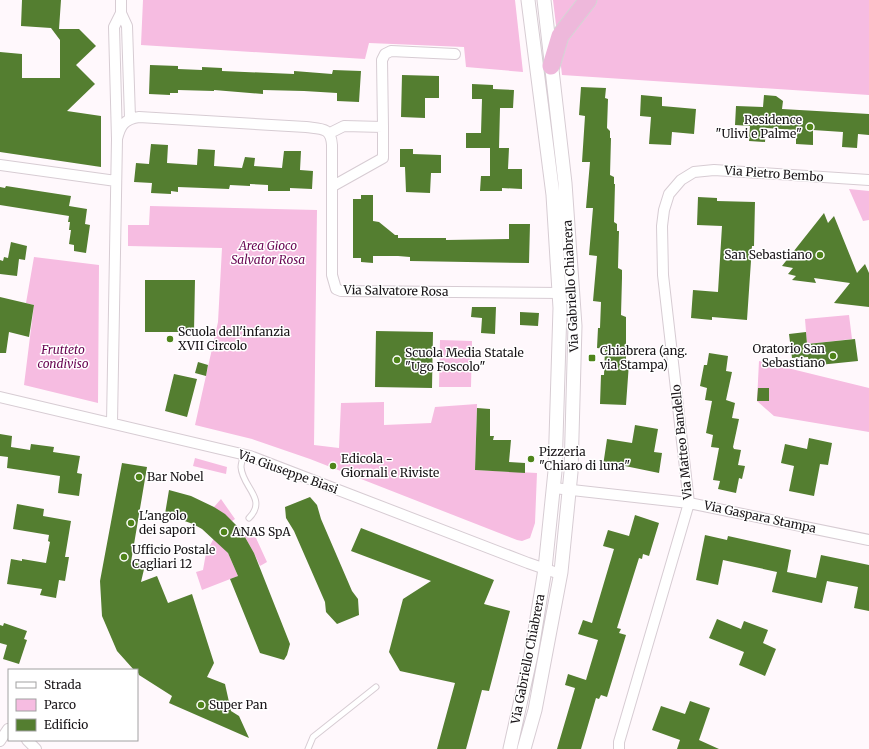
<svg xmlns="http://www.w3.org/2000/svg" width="869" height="749" viewBox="0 0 869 749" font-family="Merriweather,serif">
<rect width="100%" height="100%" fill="#fff8fc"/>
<path fill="#f6bce1" d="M143 0H515L523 72 466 67 464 47 369 43 365 59 141 45Z
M553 0H869V95L562 75Z
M849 189 869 191V220L863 221Z
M150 206 317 210 314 445 339 448 341 403 384 402V425L431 423 435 407 477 404 475 470 537 473 535 523 530 538 522 541 517 540 310 459 252 439 195 425 218 322 222 248 128 246V225H149Z
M34 257 99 265 98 403 24 385 34 305 26 303Z
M849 315 852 339 807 344 805 319Z
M440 340 472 341 471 387H439Z
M759 361 869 388V432L774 416 757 401Z
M195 458 227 467 226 474 193 466Z
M221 499 235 519 232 521 214 507Z
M243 528 256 538 267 562 260 566 254 553 241 530Z
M214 538 228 553 238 576 202 590 196 572 203 570 206 553Z"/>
<path fill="#547e30" d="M22 0H61L59 29H79L96 46 76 65 95 84 67 111 101 116V167L0 152V52L22 54V78H60V40L51 28 21 26Z
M150 65 178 66V69L202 70V67L222 68V71L294 74V71L332 74 333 70 361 71 359 102 337 101V93L304 91 263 90V94L214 90V91L178 90V93H170V95L149 94Z
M402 75 439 76V98H425V118L401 117Z
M472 84 493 85V89L514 90 513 108H500L499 148H509L508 169H522V189L502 188V191H480L481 176H490V148H466V133H481L482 99H472Z
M581 87 606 88 605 98 608 99 607 128 610 131V138H611L610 175 614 177V184H615L614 222 617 224V231H619L618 268 622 270V278L621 315 626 317V362L629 363 626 405 600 404 601 375H604L605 349 597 348 598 328H600L601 302 593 301 597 256 589 255 593 208H586L590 162H582L585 116 579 115Z
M641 95 662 97V106L696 109 694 134 672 132 671 145 649 144 651 117 640 116Z
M764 95 776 96 783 101 782 109 869 114V135L858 134 857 148 842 147 843 132 813 130V145L796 144V130L766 128 765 142 749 141 750 126 735 125 736 106 763 107Z
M151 144 168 145 167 163 197 165 198 149 215 150 214 166 242 168 245 157 255 158 254 166 282 168 284 151H301L300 170 313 171 312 189 290 188V191H268V185L250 184V186L230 185 229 189 178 187V192L171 191V194L151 193 152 183 134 182 136 163 149 164Z
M400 149H413V154L441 155V173H431L430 193 406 192 405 167H400Z
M6 186 71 196 69 206 87 209 85 224 90 225 86 253 74 251V245L69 244 71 230H69L70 222H68L69 216 0 205V187L5 188Z
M361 195H373V221L379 222 395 235H398V238H446V240L509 239V224H530L529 263 410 261V257L398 256H373V263L361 262V258H353V199H361Z
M698 197 717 198V201L755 202 754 246H752L747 320 712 317V320L691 318 693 290 718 292 722 226 697 225Z
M824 213 828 223 834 216 857 273 865 264 869 273V307L834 303 850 283 814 278 816 283 792 280 796 276 788 274 793 268 782 266Z
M11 242 27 246 25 260 19 259 17 276 0 274V260L3 261 4 257 8 258Z
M145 280H195L194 332H145Z
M0 297 34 305 29 337 9 332 6 353H0Z
M472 307H496L495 334 481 333 482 318 471 317Z
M520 312 539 313 538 326 520 325Z
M376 331 433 332 432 388 375 387Z
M806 332 807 344 855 339 858 361 809 366 808 357 792 358 789 334Z
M709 353 728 356 726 371 732 372 726 400 735 403 732 418 739 419 733 447 734 449 741 450 738 465 745 466 742 479 739 478 736 493 718 489 720 481 713 480 719 448 711 447 713 435 706 433 712 401 705 400 707 388 700 386 704 365H707Z
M198 362 208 365 206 376 195 373Z
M174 374 197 379 187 417 165 411Z
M758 388H769V401H757Z
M477 408 490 409V436H494L493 440H511L509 462 525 463V473L475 470Z
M635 425 658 429 654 452 662 453 659 473 625 466V469L603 466 607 439 632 443Z
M0 434 12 436 11 447 30 450 31 444 54 447 53 452 80 456 77 473 82 474 79 496 58 493 60 476 7 468 8 457 0 456Z
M809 438 832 443 828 465 820 464 814 496 789 491 794 466 781 463 785 444 807 449Z
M122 463 147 467 131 562 145 565 141 582 157 576 168 603 192 594 214 663 207 677 225 684 231 711 239 716 249 738 169 703 172 696 139 675 137 670H134L117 651 102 616 100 581Z
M169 490 191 496 214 507 225 514 241 530 254 553 290 644 287 655 284 660 260 653 230 579 238 576 228 553 202 529 193 524 165 514Z
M310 497 317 505 321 519 352 591 358 599 359 615 337 624 326 612 325 602 294 531 286 518 285 507Z
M17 504 44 509 43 516 71 521 65 557H69L65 581 59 580 56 598 40 595 42 589 7 584 11 559 22 561V559L46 563 50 542 48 541 49 535 13 529Z
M635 515 659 523 649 556 643 554 642 559 639 558 617 628 621 629 619 633 626 635 607 697 601 695 599 699 596 698 581 749H557L575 688 565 685 568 674 586 680 598 640 578 634 583 620 592 623 614 549 603 546 608 530 629 536Z
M361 528 494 580 484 604 510 611 489 691 482 690 466 749H437L455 683 400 671 389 652 403 599 431 581 351 551Z
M705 535 727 540 728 536 791 550 787 572 816 578 821 555 869 565V611L854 608 858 587 827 581 822 603 772 592 777 572 723 560 718 585 696 580Z
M717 619 741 629 744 621 768 630 763 643 776 649 765 676 739 665 744 652 709 638Z
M4 623 27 631 24 639 27 640 19 664 3 659 7 645 0 643V625L3 626Z
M690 701 710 708 699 740 719 749H677L680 740 652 730 661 706 685 714Z"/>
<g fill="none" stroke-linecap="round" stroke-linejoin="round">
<defs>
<path id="service" d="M243 455C243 459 241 463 241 467 242 487 268 499 249 518
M308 749 313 737 376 687"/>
<path id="minor" d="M121 0V13L127 26 130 118
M383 127 382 60 385 54 391 51 455 54
M330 133 344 126 383 127V158L333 186
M117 139C120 126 124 119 139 117L306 127C321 129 331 127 332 145V275L336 289 341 291 560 293
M0 165 116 181
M0 397 250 456 528 563 560 574
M112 423 117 139 114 27 121 13
M554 488 689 503 869 540
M27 740 36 749
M0 741 8 729
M619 749V742L689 503 663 275 662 226 664 210 669 194 681 180 694 172 714 170 869 180"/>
<path id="tertiary" d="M510 749 531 655 545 569 555 471 560 308 553 195 528 0
M524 749 535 710 561 572 571 472 575 326 565 183 544 0"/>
<path id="trunk" d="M551 66 560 36 588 0"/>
</defs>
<use href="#service" stroke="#d7ccd3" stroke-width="7"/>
<use href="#minor" stroke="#d7ccd3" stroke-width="12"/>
<use href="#tertiary" stroke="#d7ccd3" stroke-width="15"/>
<use href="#trunk" stroke="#d5d5d5" stroke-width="19"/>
<use href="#service" stroke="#fff" stroke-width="5"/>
<use href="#minor" stroke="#fff" stroke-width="10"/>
<use href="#tertiary" stroke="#fff" stroke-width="13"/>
<use href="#trunk" stroke="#eeb8db" stroke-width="17"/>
</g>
<g fill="#4f841a" stroke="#fff" stroke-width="1.5">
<circle cx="810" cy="127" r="4"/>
<circle cx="820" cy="255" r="4"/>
<circle cx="170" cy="339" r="4"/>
<circle cx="833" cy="356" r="4"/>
<rect x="588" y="354" width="8" height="8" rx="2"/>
<circle cx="397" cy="360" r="4"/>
<circle cx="531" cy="459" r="4"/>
<circle cx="333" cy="466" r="4"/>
<circle cx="139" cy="477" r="4"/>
<circle cx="131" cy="523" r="4"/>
<circle cx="224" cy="532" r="4"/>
<circle cx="124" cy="557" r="4"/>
<circle cx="201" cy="705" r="4"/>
</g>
<g text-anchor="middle" stroke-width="3" stroke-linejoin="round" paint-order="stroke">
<g font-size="12" fill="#171316" stroke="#fff" text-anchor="start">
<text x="802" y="124" text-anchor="end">Residence<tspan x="802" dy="14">"Ulivi e Palme"</tspan></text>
<text x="812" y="259" text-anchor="end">San Sebastiano</text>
<text x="178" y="336">Scuola dell'infanzia<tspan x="178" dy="14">XVII Circolo</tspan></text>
<text x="825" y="353" text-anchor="end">Oratorio San<tspan x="825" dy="14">Sebastiano</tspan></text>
<text x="600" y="355">Chiabrera (ang.<tspan x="600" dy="14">via Stampa)</tspan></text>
<text x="405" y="357">Scuola Media Statale<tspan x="405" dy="14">"Ugo Foscolo"</tspan></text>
<text x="539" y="456">Pizzeria<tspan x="539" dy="14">"Chiaro di luna"</tspan></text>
<text x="341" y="463">Edicola -<tspan x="341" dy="14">Giornali e Riviste</tspan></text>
<text x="147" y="481">Bar Nobel</text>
<text x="139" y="520">L'angolo<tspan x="139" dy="14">dei sapori</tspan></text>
<text x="232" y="536">ANAS SpA</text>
<text x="132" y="554">Ufficio Postale<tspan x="132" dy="14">Cagliari 12</tspan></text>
<text x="209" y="709">Super Pan</text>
</g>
<g font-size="12" fill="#171316" stroke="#fff">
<text transform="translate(774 174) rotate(4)" y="4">Via Pietro Bembo</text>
<text transform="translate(571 286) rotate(-93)" y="4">Via Gabriello Chiabrera</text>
<text transform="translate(396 291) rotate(1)" y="4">Via Salvatore Rosa</text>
<text transform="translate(682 442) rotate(-96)" y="4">Via Matteo Bandello</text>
<text transform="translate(288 472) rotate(20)" y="4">Via Giuseppe Biasi</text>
<text transform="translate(760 517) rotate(12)" y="4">Via Gaspara Stampa</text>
<text transform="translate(528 659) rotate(-79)" y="4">Via Gabriello Chiabrera</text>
</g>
<g font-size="12" font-style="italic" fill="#680552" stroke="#fff">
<text x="268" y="250">Area Gioco<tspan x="268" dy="14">Salvator Rosa</tspan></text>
<text x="63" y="354">Frutteto<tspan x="63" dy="14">condiviso</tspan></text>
</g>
</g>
<rect x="8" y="669" width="130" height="72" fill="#ffffff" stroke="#a2a1a2"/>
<rect x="16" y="682" width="20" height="6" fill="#ffffff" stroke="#a2a1a2"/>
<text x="44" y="689" font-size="12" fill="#171316">Strada</text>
<rect x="16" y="699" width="20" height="12" fill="#f6bce1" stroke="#a2a1a2"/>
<text x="44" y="709" font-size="12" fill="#171316">Parco</text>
<rect x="16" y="719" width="20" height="12" fill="#547e30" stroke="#a2a1a2"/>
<text x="44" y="729" font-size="12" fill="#171316">Edificio</text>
</svg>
